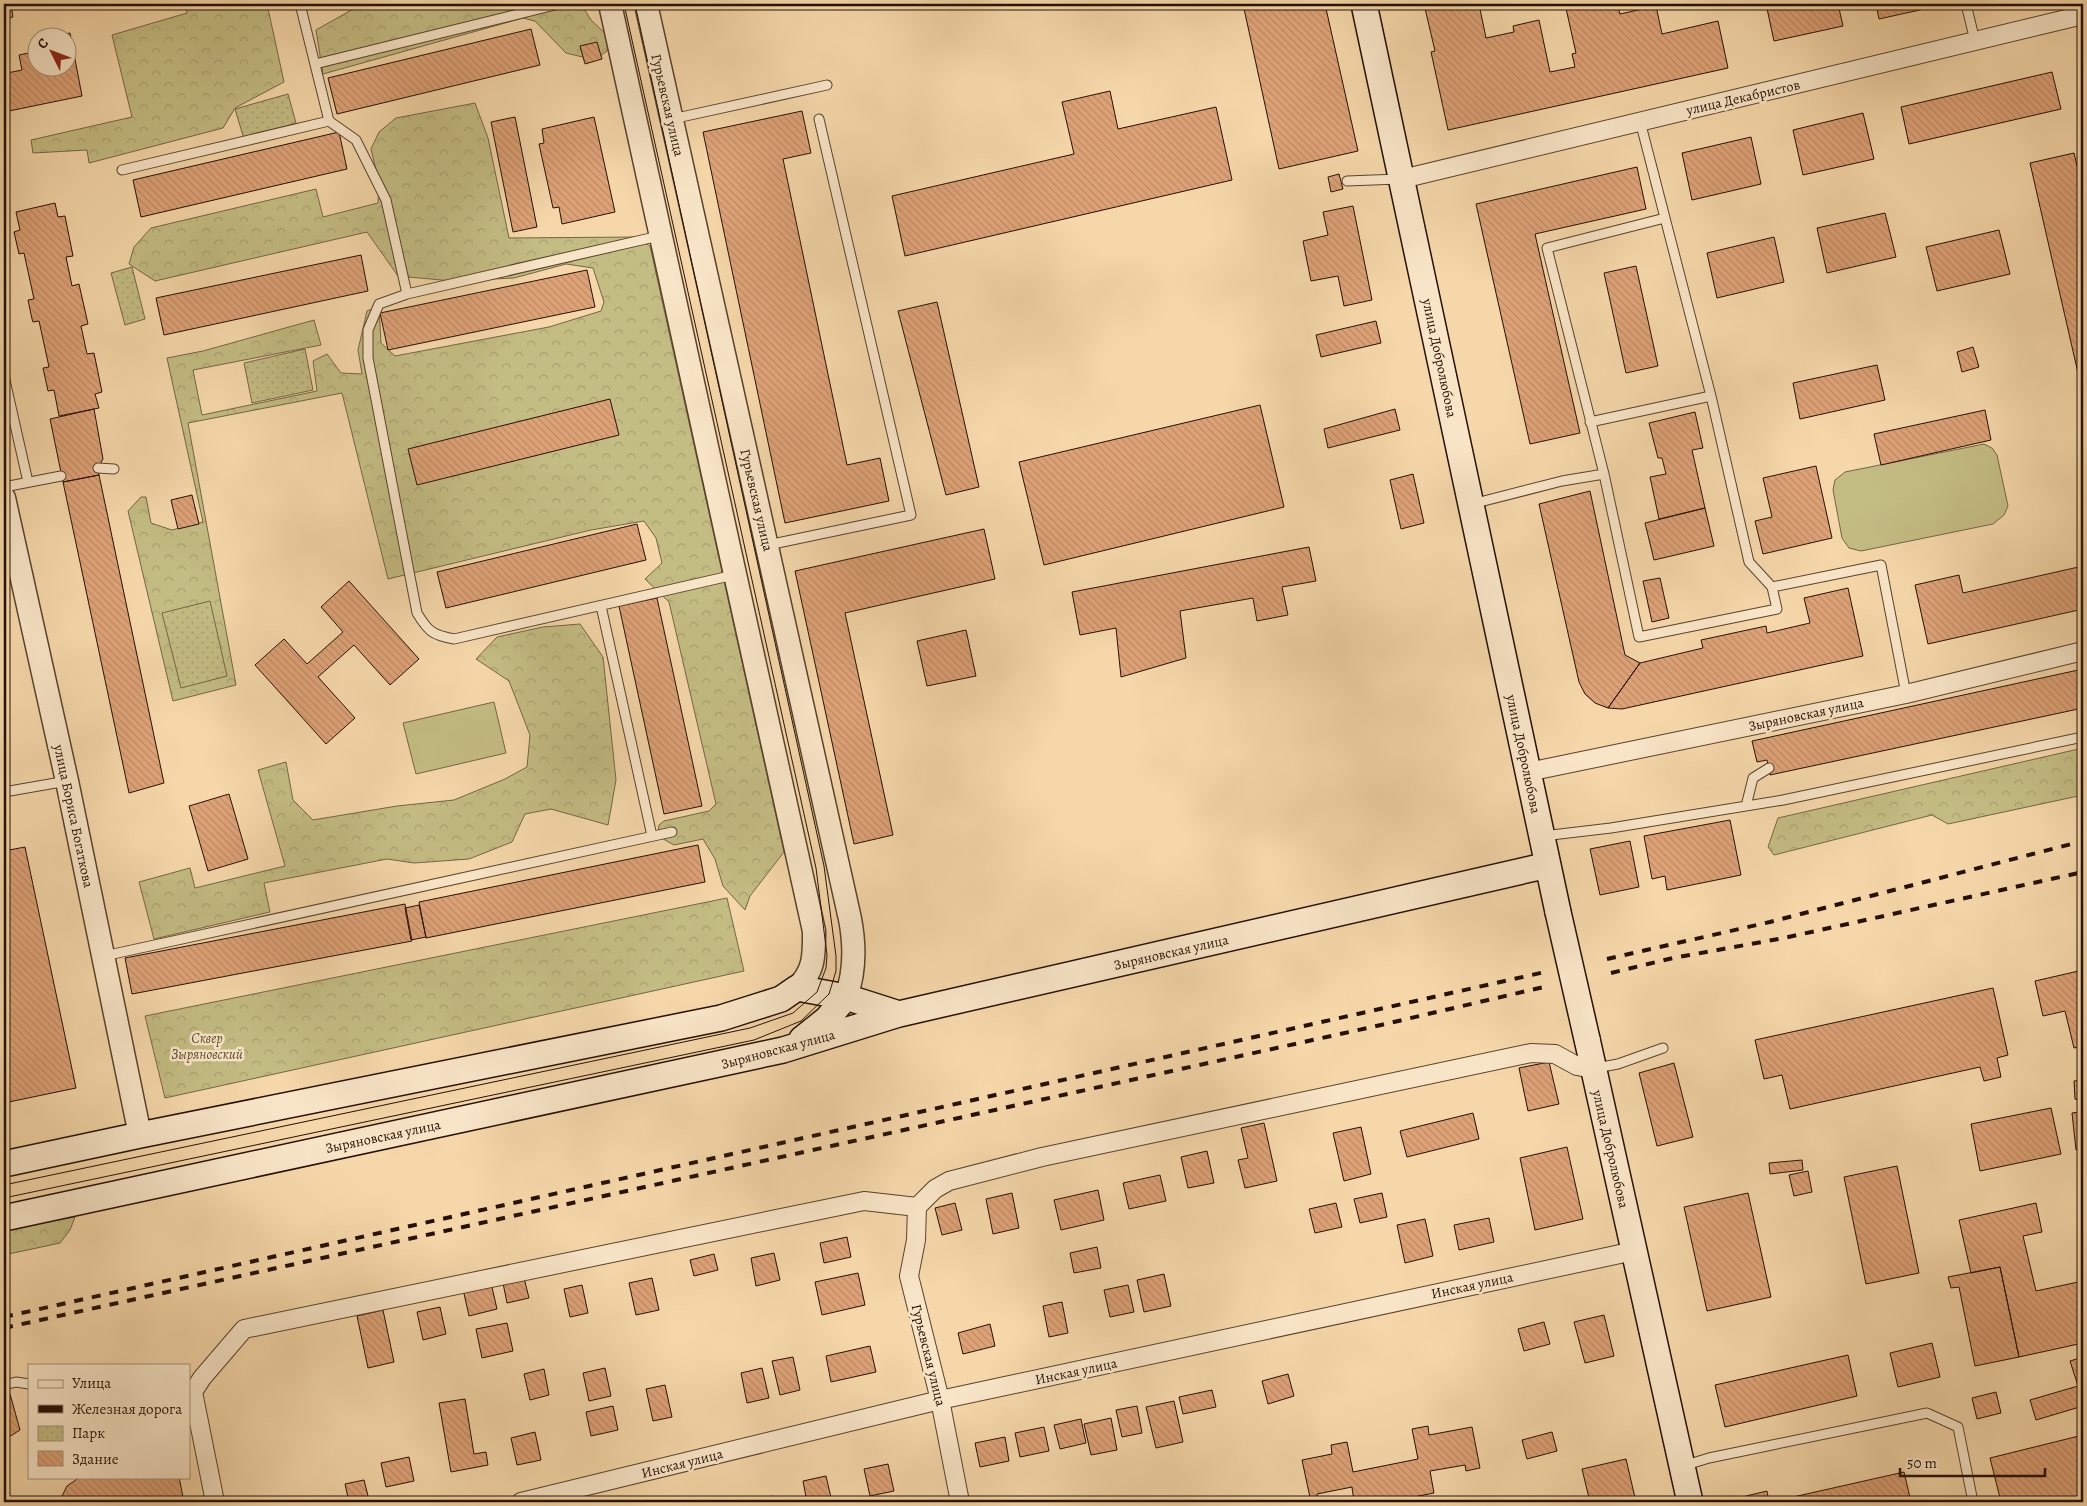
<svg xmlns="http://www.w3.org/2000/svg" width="2087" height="1506" viewBox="0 0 2087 1506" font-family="Alegreya,serif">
<defs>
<pattern id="forest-crowns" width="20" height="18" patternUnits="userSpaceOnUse" patternTransform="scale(1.25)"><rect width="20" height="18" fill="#c3bc83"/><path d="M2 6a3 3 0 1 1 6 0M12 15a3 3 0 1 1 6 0" fill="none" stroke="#a7a170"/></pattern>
<pattern id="park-dots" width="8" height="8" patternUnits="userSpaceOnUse" patternTransform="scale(1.25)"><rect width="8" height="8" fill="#c3bc83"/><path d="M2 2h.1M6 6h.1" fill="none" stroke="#a7a170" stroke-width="1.8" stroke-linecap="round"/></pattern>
<pattern id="building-back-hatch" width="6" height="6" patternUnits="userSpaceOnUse" patternTransform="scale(1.25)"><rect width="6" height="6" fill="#dea277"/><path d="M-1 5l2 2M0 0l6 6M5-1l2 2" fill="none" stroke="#be8a65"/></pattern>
</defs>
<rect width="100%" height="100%" fill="#f5d7a9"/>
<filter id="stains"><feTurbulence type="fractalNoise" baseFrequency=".004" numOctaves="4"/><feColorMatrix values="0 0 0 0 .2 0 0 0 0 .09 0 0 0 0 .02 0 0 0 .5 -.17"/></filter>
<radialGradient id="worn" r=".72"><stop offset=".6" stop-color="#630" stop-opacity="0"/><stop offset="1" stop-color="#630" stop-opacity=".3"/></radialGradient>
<path fill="url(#forest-crowns)" stroke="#746644" d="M185 4H267L284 82 235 108 223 128 89 163 87 150 33 153 31 140 132 117 112 35 187 13Z
M362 4H581L591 20 610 38 607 51 595 60 566 53 535 21 523 18 323 74 316 30Z
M475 103 488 138 509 238 635 237 650 246 784 852 750 896 745 910 723 886 715 859 703 839 674 845 658 836 659 825 664 821 709 811 716 804 669 602 645 579 662 563 656 538 644 521 591 530 388 579 342 393 188 423 236 685 173 701 128 511 141 497H146L151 523 172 530 203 522 167 358 203 351 314 320 321 345 193 370 202 415 317 391 313 361 327 354 341 373 362 374 358 350 367 311 379 306 381 343 395 356 549 327 601 311 604 302 593 268 566 264 514 278 452 281 398 276 367 232 155 281 129 264 134 247 151 228 316 189 323 217 378 203 379 182 371 149 379 132 396 118Z
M580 624 603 657 616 780 608 825 551 809 525 814 512 842 469 859 414 863 387 859 264 883 270 912 154 939 139 882 190 868 195 888 285 866 258 770 286 762 293 800 313 820 397 806 454 800 505 779 527 767 530 735 509 681 476 659 497 637 543 627Z
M2083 748V795L1948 824 1932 815 1774 855 1768 847 1778 818Z
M727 898 744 971 165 1098 145 1016Z
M75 1217 70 1230 60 1243 4 1255V1230Z"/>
<path fill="url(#park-dots)" stroke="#746644" d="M288 94 296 123 244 139 235 109Z
M132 267 145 319 125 325 111 273Z
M305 349 313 390 252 403 244 363Z
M210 601 227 676 181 688 162 613Z"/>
<path fill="#c3bc83" stroke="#746644" d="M1984 444 1992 448 1997 455 2008 506 2004 515 1993 524 1861 551 1849 548 1842 538 1833 490 1835 480 1845 472Z
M494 702 506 753 416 774 403 723Z"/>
<path fill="url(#building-back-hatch)" stroke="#251004" d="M4 4H11L13 17 4 19Z
M1243 4H1325L1358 151 1279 169Z
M1424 4H1479L1486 38 1514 32 1513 26 1539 20 1550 72 1575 67 1572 54 1576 53 1565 4H1617L1620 14 1656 6 1662 34 1718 21 1728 68 1448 130 1431 52 1435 51Z
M1766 4H1838L1843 26 1774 41Z
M1876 4H1947L1879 19Z
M531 29 540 65 337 114 328 78Z
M70 33 82 96 4 112V55L7 73 22 70 19 55 38 51V68H68V38H46Z
M597 42 602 59 585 64 580 46Z
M2052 72 2061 109 1909 144 1901 107Z
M1110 91 1118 129 1216 107 1232 180 905 256 892 196 1074 154 1062 102Z
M802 111 811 153 783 159 847 465 880 458 889 501 785 523 703 132Z
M1863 113 1874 159 1803 175 1793 130Z
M515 117 537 227 513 232 491 122Z
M594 117 615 212 562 224 559 207 553 208 539 144 544 143 542 129Z
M339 132 347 169 141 217 133 180Z
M1751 137 1761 184 1692 200 1682 153Z
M2074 153 2083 191V395L2030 163Z
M1637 167 1646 209 1535 234 1580 433 1530 444 1476 204Z
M1339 174 1343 189 1331 192 1328 177Z
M55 203 58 217 65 216 73 256 66 257 72 286 79 284 88 324 81 326 87 354 94 353 102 392 95 394 99 408 59 416 54 390 48 391 43 368 49 367 39 321 33 322 32 319 28 300 34 299 24 253 19 254 14 232 20 230 16 212Z
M1353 206 1372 300 1344 306 1338 276 1311 281 1303 241 1328 235 1323 212Z
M1885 213 1896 257 1827 273 1817 228Z
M1999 230 2010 274 1937 291 1926 247Z
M1774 237 1784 282 1717 298 1707 253Z
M361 255 368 291 164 335 156 298Z
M1636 266 1658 366 1626 373 1604 273Z
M587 270 595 307 388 350 380 313Z
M937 302 979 487 946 495 898 311Z
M1376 321 1381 343 1321 357 1316 335Z
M1973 347 1979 367 1962 372 1957 352Z
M1877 365 1885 400 1800 419 1793 383Z
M610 399 619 435 417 485 408 449Z
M1260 405 1284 507 1044 565 1019 462Z
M94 409 103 459 98 468 99 475 63 482 50 419Z
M1395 409 1400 430 1328 448 1324 429Z
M1985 410 1991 440 1881 465 1874 434Z
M1695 412 1703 448 1692 450 1705 508 1659 519 1650 477 1666 474 1662 458H1658L1649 423Z
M1816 466 1832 538 1763 554 1755 521 1772 517 1763 478Z
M1413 474 1424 523 1401 529 1390 480Z
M99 475 164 783 129 793 63 482Z
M1590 491 1625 655 1640 663 1608 708 1595 703 1585 694 1579 682 1539 504Z
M192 495 199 524 178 529 171 500Z
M1705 508 1714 546 1654 560 1645 523Z
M637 524 646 560 446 608 437 572Z
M984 529 995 579 845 613 893 835 854 844 795 571Z
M1309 547 1316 581 1282 587 1288 615 1257 621 1253 598 1180 611 1186 658 1121 677 1116 628 1080 635 1072 592Z
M2083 566V609L1928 644 1915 585 1959 575 1963 593Z
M1660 578 1669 618 1652 622 1643 581Z
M349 581 419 659 390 685 354 645 318 677 355 718 326 744 255 665 284 639 307 664 343 632 321 607Z
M1848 588 1863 656 1622 709 1608 708 1640 663 1703 648 1701 640 1766 626 1767 633 1810 623 1804 598Z
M657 598 702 806 664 814 619 606Z
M966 630 976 676 927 686 917 641Z
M2083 669V708L1770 775 1767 760 1757 762 1752 741Z
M229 794 248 859 208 871 189 806Z
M1730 820 1741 875 1667 890 1665 876 1652 879 1644 836Z
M1630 841 1639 887 1600 895 1590 849Z
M698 845 705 882 426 938 419 902Z
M25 847 76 1088 4 1103V851Z
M405 904 412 941 132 994 125 958Z
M419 905 426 937 411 940 405 908Z
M2083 970V1046L2074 1048 2065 1011 2043 1016 2035 981Z
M1993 988 2008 1055 1997 1058 2001 1077 1984 1081 1980 1067 1790 1109 1782 1075 1764 1079 1755 1040Z
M1549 1062 1559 1104 1528 1111 1519 1068Z
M1674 1063 1693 1137 1657 1146 1639 1073Z
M2083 1080V1148L2076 1150 2072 1113 2080 1112 2081 1101 2075 1099 2074 1081Z
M2051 1108 2061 1154 1980 1171 1971 1124Z
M1473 1113 1479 1139 1407 1157 1400 1131Z
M1264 1123 1277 1181 1245 1188 1238 1160 1248 1158 1241 1128Z
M1361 1127 1371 1174 1344 1181 1333 1133Z
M1567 1147 1583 1219 1535 1230 1520 1158Z
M1207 1151 1214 1183 1188 1188 1181 1157Z
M1802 1160 1803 1170 1770 1174 1769 1163Z
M1897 1166 1919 1273 1866 1284 1844 1177Z
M1808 1171 1812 1192 1794 1196 1789 1175Z
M1160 1175 1166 1201 1129 1209 1123 1183Z
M1098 1190 1104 1220 1061 1230 1054 1200Z
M1012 1193 1019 1228 993 1234 986 1199Z
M1382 1193 1387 1217 1360 1223 1354 1199Z
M1748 1193 1771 1297 1707 1311 1684 1207Z
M955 1203 962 1230 942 1235 935 1208Z
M1336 1203 1342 1227 1315 1233 1309 1209Z
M2036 1203 2042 1232 2023 1236 2036 1291 2083 1281V1343L2019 1357 2000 1267 1971 1273 1959 1220Z
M1489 1218 1494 1242 1459 1250 1454 1225Z
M1425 1219 1433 1256 1405 1263 1397 1225Z
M847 1237 851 1257 824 1263 820 1243Z
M1097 1247 1101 1268 1074 1273 1070 1253Z
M774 1253 780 1280 756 1286 751 1258Z
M714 1254 718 1270 694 1276 690 1260Z
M2000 1267 2019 1357 1975 1366 1959 1287 1951 1288 1948 1277Z
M858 1273 865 1305 822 1315 815 1282Z
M1164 1274 1171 1306 1144 1312 1137 1280Z
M524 1278 529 1298 507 1303 503 1283Z
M652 1278 659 1310 636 1315 629 1283Z
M491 1283 497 1309 469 1316 463 1289Z
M582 1285 588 1313 570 1317 564 1289Z
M1128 1285 1134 1312 1110 1317 1104 1290Z
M1062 1302 1068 1333 1049 1337 1043 1306Z
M440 1307 446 1334 423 1340 417 1312Z
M383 1310 394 1362 368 1368 357 1316Z
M1604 1315 1614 1356 1585 1363 1574 1322Z
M1544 1322 1550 1344 1524 1351 1518 1329Z
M507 1323 513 1351 482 1358 476 1329Z
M990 1324 995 1346 963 1354 958 1333Z
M1932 1343 1940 1377 1898 1387 1890 1353Z
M870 1346 876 1372 831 1382 826 1356Z
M1848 1355 1857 1396 1725 1427 1715 1385Z
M793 1357 800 1390 780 1395 772 1361Z
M2083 1357V1406L2036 1420 2030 1400 2078 1386 2070 1361Z
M605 1368 611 1396 589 1401 583 1373Z
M762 1368 769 1398 747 1403 741 1373Z
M544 1369 549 1395 530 1400 524 1374Z
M1288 1374 1294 1396 1268 1404 1262 1381Z
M665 1385 672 1417 653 1421 646 1389Z
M1212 1390 1216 1407 1183 1414 1179 1397Z
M1996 1392 2001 1413 1977 1419 1972 1398Z
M10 1394 20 1430 4 1440V1396Z
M465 1399 474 1454 486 1452 488 1465 451 1472 439 1403Z
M1174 1401 1183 1442 1156 1448 1146 1407Z
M613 1406 618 1430 591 1436 586 1412Z
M1137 1406 1142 1433 1122 1437 1116 1410Z
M1111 1418 1117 1450 1091 1455 1084 1424Z
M1081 1419 1086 1443 1060 1449 1054 1425Z
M1428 1426 1429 1435 1472 1427 1480 1468 1466 1471 1465 1465 1430 1471 1434 1493 1388 1502H1354L1352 1487 1317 1494 1318 1501 1311 1502 1302 1460 1332 1454 1331 1445 1347 1442 1353 1472 1418 1459 1412 1429Z
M1044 1427 1049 1451 1020 1457 1015 1433Z
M535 1432 541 1460 517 1465 511 1438Z
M1552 1432 1557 1451 1527 1459 1522 1440Z
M2083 1435V1502H2001L1990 1458Z
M1005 1437 1009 1461 980 1467 975 1443Z
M409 1457 414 1481 386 1487 381 1463Z
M1626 1459 1636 1502H1590L1582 1469Z
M888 1464 894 1491 870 1496 864 1469Z
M1904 1472 1911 1502H1771Z
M826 1476 832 1502H807L803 1481Z
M80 1477H179L184 1502H59L67 1486Z
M364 1480 369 1500 349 1502 345 1484Z
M1767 1491 1769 1502H1747L1746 1496Z
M773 1496 774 1502H751Z
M1014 1497 1015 1502H990V1501Z"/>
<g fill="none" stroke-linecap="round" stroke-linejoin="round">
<defs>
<path id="service" d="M300 4 329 121 356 140 386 200 407 294
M1966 4 1975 41
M315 64 559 4
M672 119 827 85
M1640 121 1711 396
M122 170 329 121
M1347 181 1399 179
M1665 218 1547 248 1604 474 1639 637 1777 609 1772 587 1881 565 1906 694
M659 236 407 294 379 304 368 330V358L417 613C428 631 432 635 454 639L734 575
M4 376 28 482
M1590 422 1711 396 1749 562 1772 587
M98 468 114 469
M4 487 61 476
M1472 504 1562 481 1604 474
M768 545 911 515 819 119
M601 606 652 836
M4 792 67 781
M1746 806 1753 778 1769 768
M1543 836 1611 828 1783 800 2083 737
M104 956 672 832
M1596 1068 1618 1064 1663 1048
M4 1385 16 1382 29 1384
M1683 1466 1709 1458 1927 1413 1958 1427 1973 1502"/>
<path id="minor" d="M1402 179 2083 15
M1528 772 1906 694 2083 651
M917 1207 916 1240 909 1276 940 1400 960 1502
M215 1502 193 1392 202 1378 244 1329 864 1201 917 1207 935 1189 949 1181 1042 1157 1531 1053 1555 1054 1577 1066 1593 1069
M521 1502 940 1400 1634 1251"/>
<path id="tertiary" d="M610 4C675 313 747 622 814 931 814 955 815 970 797 988
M646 4 850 919C855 945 855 972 846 997
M4 498 67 781 140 1135"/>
<path id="secondary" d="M1364 4 1558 912
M802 1039 827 1019 846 997
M1587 1039 1690 1502
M4 1164 140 1135 721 1018 781 999 797 988 846 997 899 1014
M4 1218 783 1050 899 1014 1548 865"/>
</defs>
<use href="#service" stroke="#59422d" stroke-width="11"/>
<use href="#minor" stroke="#59422d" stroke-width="20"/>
<use href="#tertiary" stroke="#59422d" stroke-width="25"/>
<use href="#secondary" stroke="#251004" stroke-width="28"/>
<use href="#service" stroke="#f8e5c7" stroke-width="9"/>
<use href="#minor" stroke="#f8e5c7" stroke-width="18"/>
<use href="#tertiary" stroke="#f8e5c7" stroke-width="22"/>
<use href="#secondary" stroke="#f8e5c7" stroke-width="25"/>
<path stroke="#251004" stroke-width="1" d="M4 1185 750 1028 793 1013 817 992 826 968 827 955 816 868 624 4
M4 1198 754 1040 801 1021 829 994 836 971V956L824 866 635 4"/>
<path stroke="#251004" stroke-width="4" stroke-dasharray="9 9" stroke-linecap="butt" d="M1607 959 1770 922 2083 841
M1611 973 1673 958 1784 938 2083 872
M4 1317 1545 972
M4 1328 1381 1025 1548 986"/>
<defs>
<path id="secondary-bridge" d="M1558 912 1587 1039"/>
</defs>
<use href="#secondary-bridge" stroke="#251004" stroke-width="28" stroke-linecap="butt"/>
<use href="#secondary-bridge" stroke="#f8e5c7" stroke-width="25"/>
</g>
<g text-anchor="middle" stroke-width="5" stroke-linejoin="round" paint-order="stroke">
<g font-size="14" fill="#251004" stroke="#f8e5c7">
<text transform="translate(1743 97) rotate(-13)" y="5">улица Декабристов</text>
<text transform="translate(668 105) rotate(77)" y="5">Гурьевская улица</text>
<text transform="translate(1440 358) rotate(78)" y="5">улица Добролюбова</text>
<text transform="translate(757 500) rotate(77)" y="5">Гурьевская улица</text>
<text transform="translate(1806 714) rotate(-12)" y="5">Зыряновская улица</text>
<text transform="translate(1524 754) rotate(78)" y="5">улица Добролюбова</text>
<text transform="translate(74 816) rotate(78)" y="5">улица Бориса Богаткова</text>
<text transform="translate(1171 952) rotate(-13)" y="5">Зыряновская улица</text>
<text transform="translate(778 1049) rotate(-15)" y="5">Зыряновская улица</text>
<text transform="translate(383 1136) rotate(-12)" y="5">Зыряновская улица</text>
<text transform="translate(1611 1149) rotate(77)" y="5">улица Добролюбова</text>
<text transform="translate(1472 1285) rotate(-12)" y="5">Инская улица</text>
<text transform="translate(929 1355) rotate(76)" y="5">Гурьевская улица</text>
<text transform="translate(1076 1371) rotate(-12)" y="5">Инская улица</text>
<text transform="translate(682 1463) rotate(-14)" y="5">Инская улица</text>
</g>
<g font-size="14" font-style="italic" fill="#5c4c30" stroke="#f8e5c7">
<text x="207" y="1043">Cквер<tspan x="207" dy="16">Зыряновский</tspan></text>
</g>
</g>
<rect width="2087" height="1506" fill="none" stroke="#f5d7a9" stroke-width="20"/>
<rect x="5" y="5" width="2077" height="1496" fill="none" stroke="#251004" stroke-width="2.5"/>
<rect x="10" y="10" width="2067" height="1486" fill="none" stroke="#251004"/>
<rect x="28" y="1364" width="162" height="115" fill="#f8e5c7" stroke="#a49079"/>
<rect x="38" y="1380" width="25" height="8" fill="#f8e5c7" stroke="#a49079"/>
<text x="72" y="1388" font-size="15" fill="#251004">Улица</text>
<rect x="38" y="1405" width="25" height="8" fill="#251004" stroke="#a49079"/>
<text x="72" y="1414" font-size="15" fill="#251004">Железная дорога</text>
<rect x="38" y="1426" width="25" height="15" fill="url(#park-dots)" stroke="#a49079"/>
<text x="72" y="1438" font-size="15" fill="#251004">Парк</text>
<rect x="38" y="1451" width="25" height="15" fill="url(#building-back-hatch)" stroke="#a49079"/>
<text x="72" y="1464" font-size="15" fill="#251004">Здание</text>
<g transform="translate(52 52) rotate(312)"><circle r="24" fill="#f8e5c7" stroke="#a49079"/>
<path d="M0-4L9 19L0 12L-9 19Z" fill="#8f2418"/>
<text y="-8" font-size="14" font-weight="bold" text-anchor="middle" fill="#251004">С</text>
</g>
<path d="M1900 1468v8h145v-8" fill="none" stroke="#251004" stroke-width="2.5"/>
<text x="1907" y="1468" font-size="15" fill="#251004" stroke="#f8e5c7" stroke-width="4" paint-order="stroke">50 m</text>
<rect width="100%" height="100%" filter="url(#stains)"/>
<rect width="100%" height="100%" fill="url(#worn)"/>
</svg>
